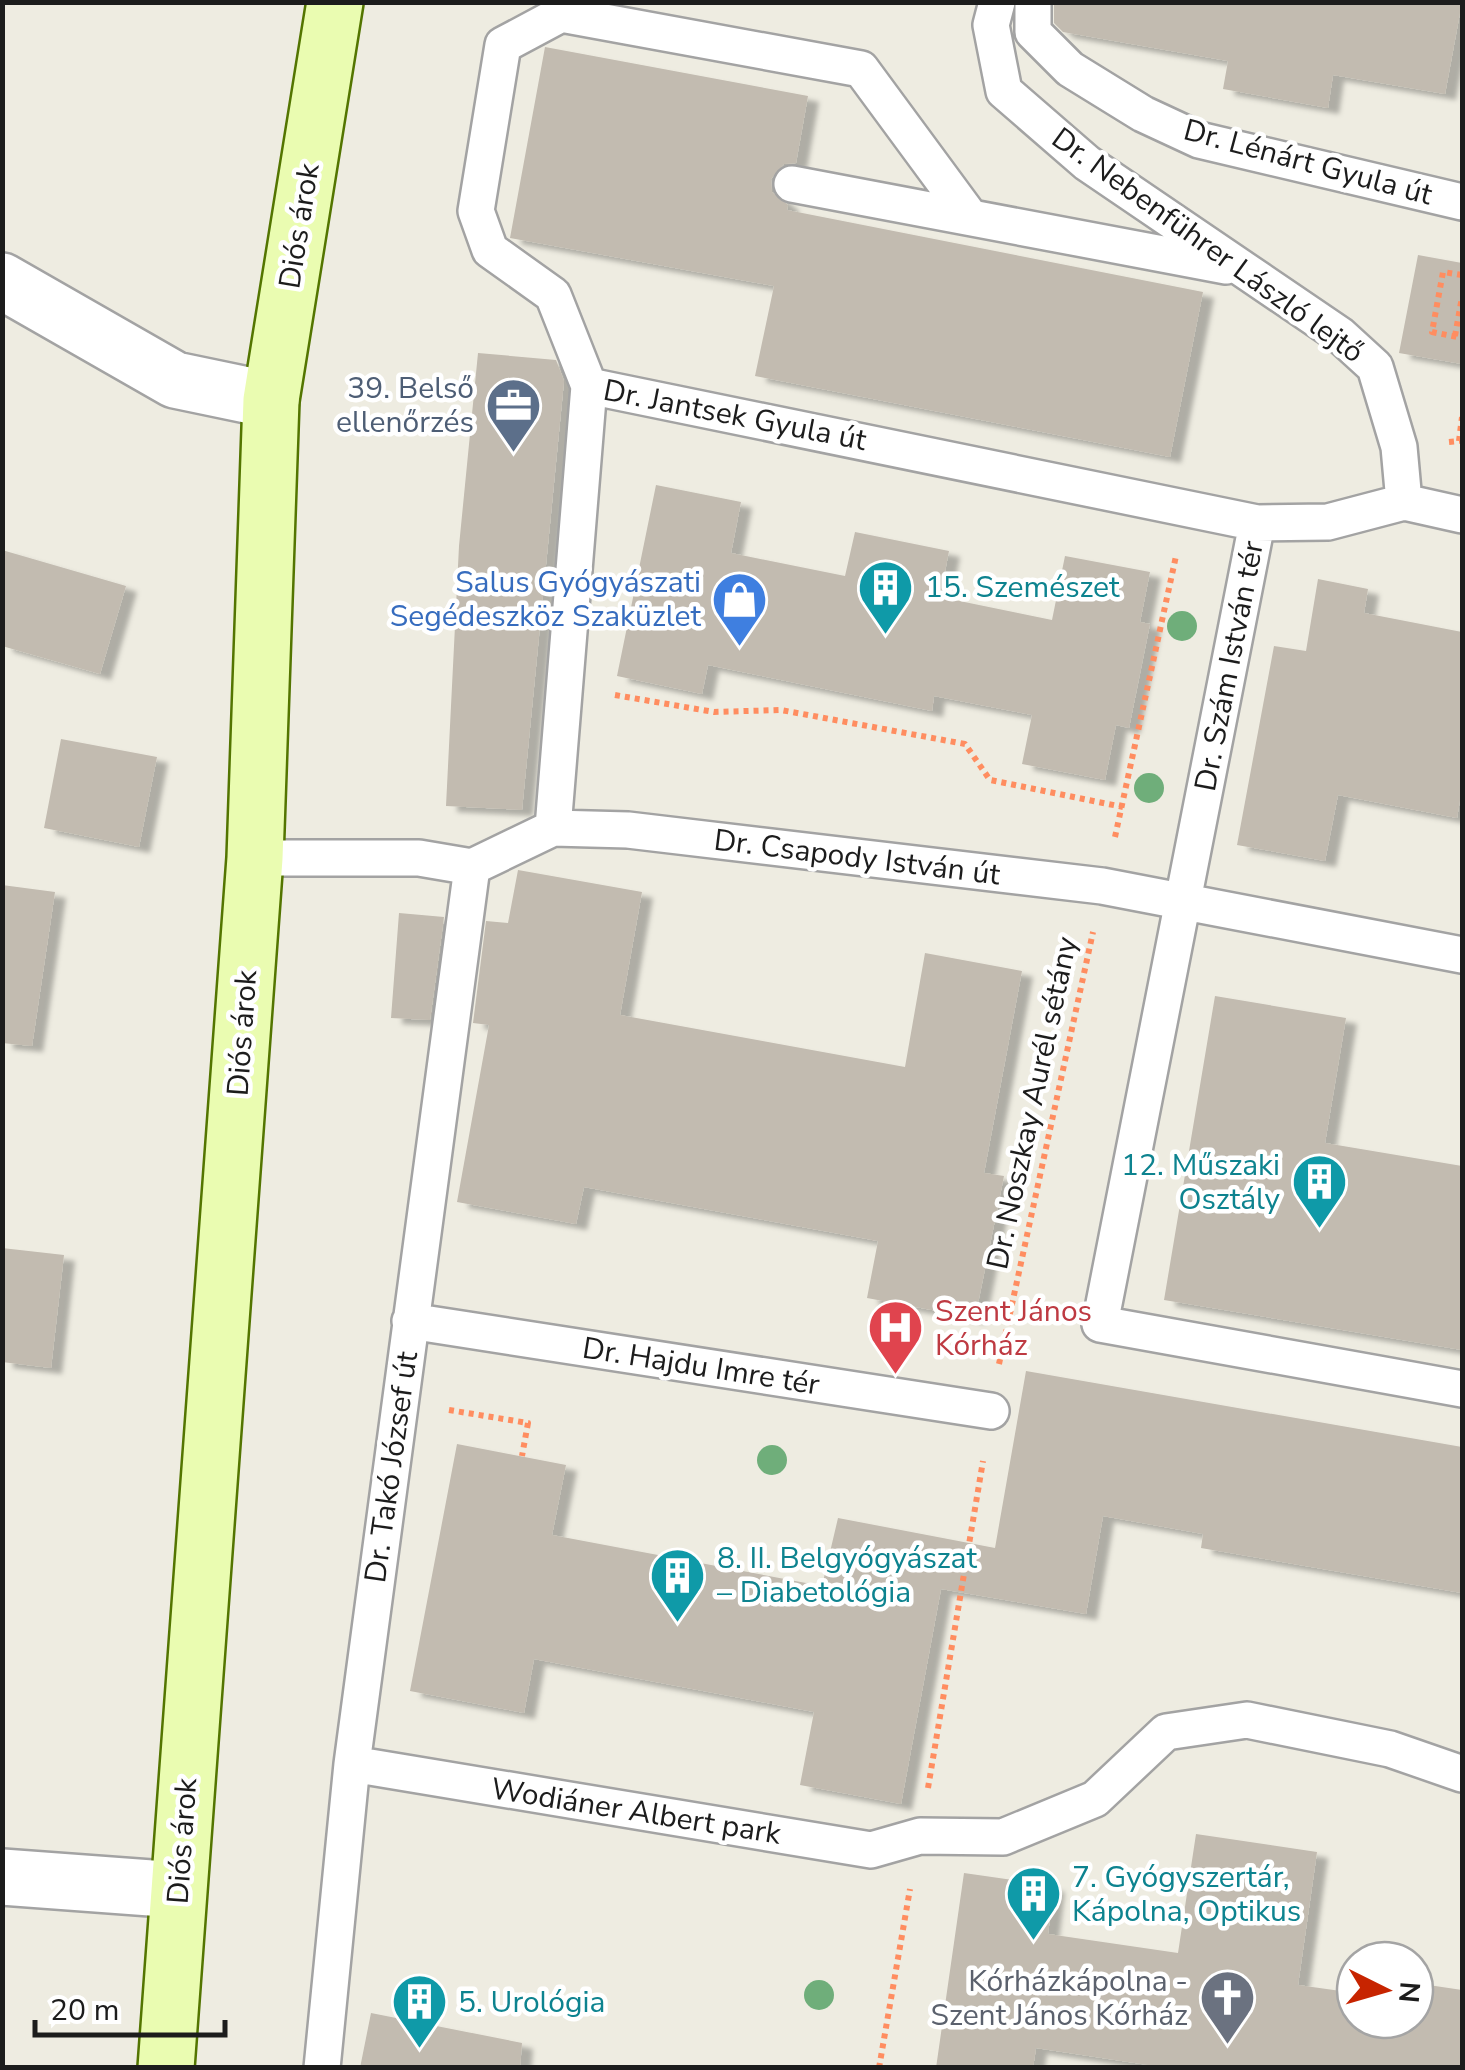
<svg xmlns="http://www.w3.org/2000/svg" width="1465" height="2070" viewBox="0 0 1465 2070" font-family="'Nunito Sans',sans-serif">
<defs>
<filter id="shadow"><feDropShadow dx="11" dy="6" stdDeviation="2.5" flood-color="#0004"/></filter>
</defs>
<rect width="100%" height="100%" fill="#eeece1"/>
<path fill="#c2bbb0" filter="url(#shadow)" d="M1054 2H1462L1445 94 1333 75 1328 108 1223 89 1228 61 1063 32 1054 23Z
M545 47 808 96 796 163 784 164 771 179 772 192 788 205 787 210 1203 292 1170 457 755 376 774 286 510 238Z
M1418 255 1462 263V364L1399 353Z
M478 353 556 360 564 381 522 810 446 806 459 546Z
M656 485 741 502 731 553 845 576 855 532 949 551 940 597 1052 620 1065 556 1150 572 1140 622 1150 624 1129 728 1116 725 1105 780 1022 764 1032 715 934 696 932 711 708 665 702 694 617 676Z
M2 550 126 586 100 674 2 646Z
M1318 579 1368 589 1364 613 1462 632V788L1457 818 1338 795 1325 861 1237 845 1274 646 1306 651Z
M61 739 157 757 139 847 44 828Z
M518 870 642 892 620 1015 905 1067 925 953 1022 971 984 1173 1004 1176 975 1318 867 1298 878 1241 584 1187 576 1224 457 1202 489 1025 473 1023 486 921 508 923Z
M2 885 55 892 32 1046 2 1043Z
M399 913 444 917 430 1020 391 1018Z
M1215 996 1346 1018 1325 1143 1462 1166V1350L1164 1300Z
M2 1248 64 1255 51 1368 2 1362Z
M1026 1371 1462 1447V1593L1201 1548 1203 1534 1103 1516 1086 1614 941 1589 901 1804 800 1785 814 1712 534 1659 524 1713 410 1691 457 1444 566 1465 552 1535 822 1586 838 1518 995 1548Z
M1196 1834 1317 1852 1298 1985 1355 1993V2020H1415V1983L1462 1990V2068H1168L1036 2048 1033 2068H936L964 1873 1054 1886 1048 1934 1178 1953Z
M371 2013 522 2043 520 2068H360Z"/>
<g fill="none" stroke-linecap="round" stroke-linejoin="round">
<defs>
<path id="lane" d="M997 2 991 25 1004 91 1087 163 1340 335 1375 367 1399 447 1404 502
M1033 2V32L1070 69 1143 114 1199 140 1462 202
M792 184 1226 266
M589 386 1257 523 1328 522 1404 502 1462 515
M1257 523 1100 1324 1462 1389
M553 828 589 386 553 295 490 250 476 211 503 45 561 14 861 69 970 217
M255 858H419L472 867 553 828 628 830 1102 886 1462 955
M410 1321 991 1411
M352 1764 871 1850 920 1836 1003 1837 1095 1799 1166 1732 1247 1720 1390 1749 1462 1774
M322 2068 352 1764 472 867"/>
<path id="street" d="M2 281 175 380 271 400
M2 1877 178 1890"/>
<path id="secondary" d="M166 2068 255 858 271 400 335 2"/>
</defs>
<use href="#lane" stroke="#a3a3a3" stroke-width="40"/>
<use href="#street" stroke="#a3a3a3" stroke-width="60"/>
<use href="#secondary" stroke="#537500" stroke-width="60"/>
<path stroke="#ff8d60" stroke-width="6" stroke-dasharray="5 5" stroke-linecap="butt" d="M1462 275 1443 272 1432 332 1462 338
M1455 336 1462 297
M1449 442 1459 441 1462 417
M615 695 714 712 781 710 965 744 990 780 1123 807
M1115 837 1176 556
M999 1364 1093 932
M449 1410 528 1423 522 1456
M928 1788 983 1461
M879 2068 910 1889"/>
<use href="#lane" stroke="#fff" stroke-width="35"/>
<use href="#street" stroke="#fff" stroke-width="55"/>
<use href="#secondary" stroke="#eafcb1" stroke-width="55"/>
</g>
<g fill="#6fae7a">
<circle cx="1182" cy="626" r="15"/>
<circle cx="1149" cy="788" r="15"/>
<circle cx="772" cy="1460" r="15"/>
<circle cx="819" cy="1995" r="15"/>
</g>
<defs>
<symbol id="office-pin" viewBox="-11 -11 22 30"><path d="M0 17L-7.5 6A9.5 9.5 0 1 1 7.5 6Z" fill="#5c6f8a" stroke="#fff"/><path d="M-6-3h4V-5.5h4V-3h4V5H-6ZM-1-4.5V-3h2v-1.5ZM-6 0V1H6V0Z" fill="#fff"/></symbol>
<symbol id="building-pin" viewBox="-11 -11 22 30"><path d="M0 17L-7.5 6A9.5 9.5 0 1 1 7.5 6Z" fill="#0f9aa8" stroke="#fff"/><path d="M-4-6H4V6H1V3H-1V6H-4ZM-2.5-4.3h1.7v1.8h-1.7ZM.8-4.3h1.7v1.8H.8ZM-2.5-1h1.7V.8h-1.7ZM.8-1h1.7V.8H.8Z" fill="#fff"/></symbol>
<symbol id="shop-pin" viewBox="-11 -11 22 30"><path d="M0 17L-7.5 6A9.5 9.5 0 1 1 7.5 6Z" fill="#3f7fe0" stroke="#fff"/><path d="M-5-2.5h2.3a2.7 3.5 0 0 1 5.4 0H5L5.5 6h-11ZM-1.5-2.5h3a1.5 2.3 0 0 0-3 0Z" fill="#fff"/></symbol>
<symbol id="hospital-pin" viewBox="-11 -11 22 30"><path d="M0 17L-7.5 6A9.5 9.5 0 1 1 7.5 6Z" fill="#e0444e" stroke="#fff"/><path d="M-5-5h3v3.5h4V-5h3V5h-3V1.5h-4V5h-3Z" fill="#fff"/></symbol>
<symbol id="church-pin" viewBox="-11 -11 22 30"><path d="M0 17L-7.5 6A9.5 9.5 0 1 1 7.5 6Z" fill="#6b7280" stroke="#fff"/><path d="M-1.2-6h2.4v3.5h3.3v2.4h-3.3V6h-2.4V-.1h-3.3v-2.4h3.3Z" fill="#fff"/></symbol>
</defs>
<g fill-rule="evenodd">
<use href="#office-pin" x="482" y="374" width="63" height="86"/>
<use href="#building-pin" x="854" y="556" width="63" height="86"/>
<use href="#shop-pin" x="708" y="568" width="63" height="86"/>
<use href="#building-pin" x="1288" y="1150" width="63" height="86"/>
<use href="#hospital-pin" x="864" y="1296" width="63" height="86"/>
<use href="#building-pin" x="646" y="1544" width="63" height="86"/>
<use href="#building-pin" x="1002" y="1862" width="63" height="86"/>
<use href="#church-pin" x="1196" y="1966" width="63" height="86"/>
<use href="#building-pin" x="388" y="1970" width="63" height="86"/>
</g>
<g text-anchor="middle" stroke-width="9" stroke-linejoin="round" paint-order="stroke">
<g font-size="30" fill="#1c1c1c" stroke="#fff">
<text transform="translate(1308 162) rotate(15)" y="10">Dr. Lénárt Gyula út</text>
<text transform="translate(299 226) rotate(-81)" y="10">Diós árok</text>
<text transform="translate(1208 245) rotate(36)" y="10">Dr. Nebenführer László lejtő</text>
<text transform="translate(735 415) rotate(11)" y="10">Dr. Jantsek Gyula út</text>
<text transform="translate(1229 666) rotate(-79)" y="10">Dr. Szám István tér</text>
<text transform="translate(857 857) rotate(7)" y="10">Dr. Csapody István út</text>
<text transform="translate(242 1033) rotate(-86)" y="10">Diós árok</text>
<text transform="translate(1032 1103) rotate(-78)" y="10">Dr. Noszkay Aurél sétány</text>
<text transform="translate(701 1366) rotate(9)" y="10">Dr. Hajdu Imre tér</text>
<text transform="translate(391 1467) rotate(-82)" y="10">Dr. Takó József út</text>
<text transform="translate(636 1811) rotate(9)" y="10">Wodiáner Albert park</text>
<text transform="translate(182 1841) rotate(-86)" y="10">Diós árok</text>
</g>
<g font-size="30" fill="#4e5e75" stroke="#fff" text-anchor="end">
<text x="474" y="398">39. Belső<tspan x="474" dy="34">ellenőrzés</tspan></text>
</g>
<g font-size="30" fill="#366cbe" stroke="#fff" text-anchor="end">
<text x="701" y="592">Salus Gyógyászati<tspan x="701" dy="34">Segédeszköz Szaküzlet</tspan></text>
</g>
<g font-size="30" fill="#0d838f" stroke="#fff" text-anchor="start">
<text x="925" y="597">15. Szemészet</text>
<text x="1280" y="1175" text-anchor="end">12. Műszaki<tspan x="1280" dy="34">Osztály</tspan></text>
<text x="717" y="1568">8. II. Belgyógyászat<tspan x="717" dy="34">– Diabetológia</tspan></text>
<text x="1072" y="1887">7. Gyógyszertár,<tspan x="1072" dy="34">Kápolna, Optikus</tspan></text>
<text x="458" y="2012">5. Urológia</text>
</g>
<g font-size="30" fill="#be3a42" stroke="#fff" text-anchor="start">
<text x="935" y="1321">Szent János<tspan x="935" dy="34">Kórház</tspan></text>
</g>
<g font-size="30" fill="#5b616d" stroke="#fff" text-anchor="end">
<text x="1188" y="1991">Kórházkápolna -<tspan x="1188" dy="34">Szent János Kórház</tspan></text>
</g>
</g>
<rect width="1465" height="2070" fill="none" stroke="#1c1c1c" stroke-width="10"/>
<g transform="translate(1385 1990) rotate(95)"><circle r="48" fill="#ffffff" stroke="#a4a4a4" stroke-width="2.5"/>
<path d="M0-8L18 38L0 25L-18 38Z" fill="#c72400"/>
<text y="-15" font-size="28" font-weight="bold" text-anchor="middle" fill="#1c1c1c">N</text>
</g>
<path d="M35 2020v15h190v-15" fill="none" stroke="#1c1c1c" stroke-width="5"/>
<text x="50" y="2020" font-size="30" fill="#1c1c1c" stroke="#ffffff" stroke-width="8" paint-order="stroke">20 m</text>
</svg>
